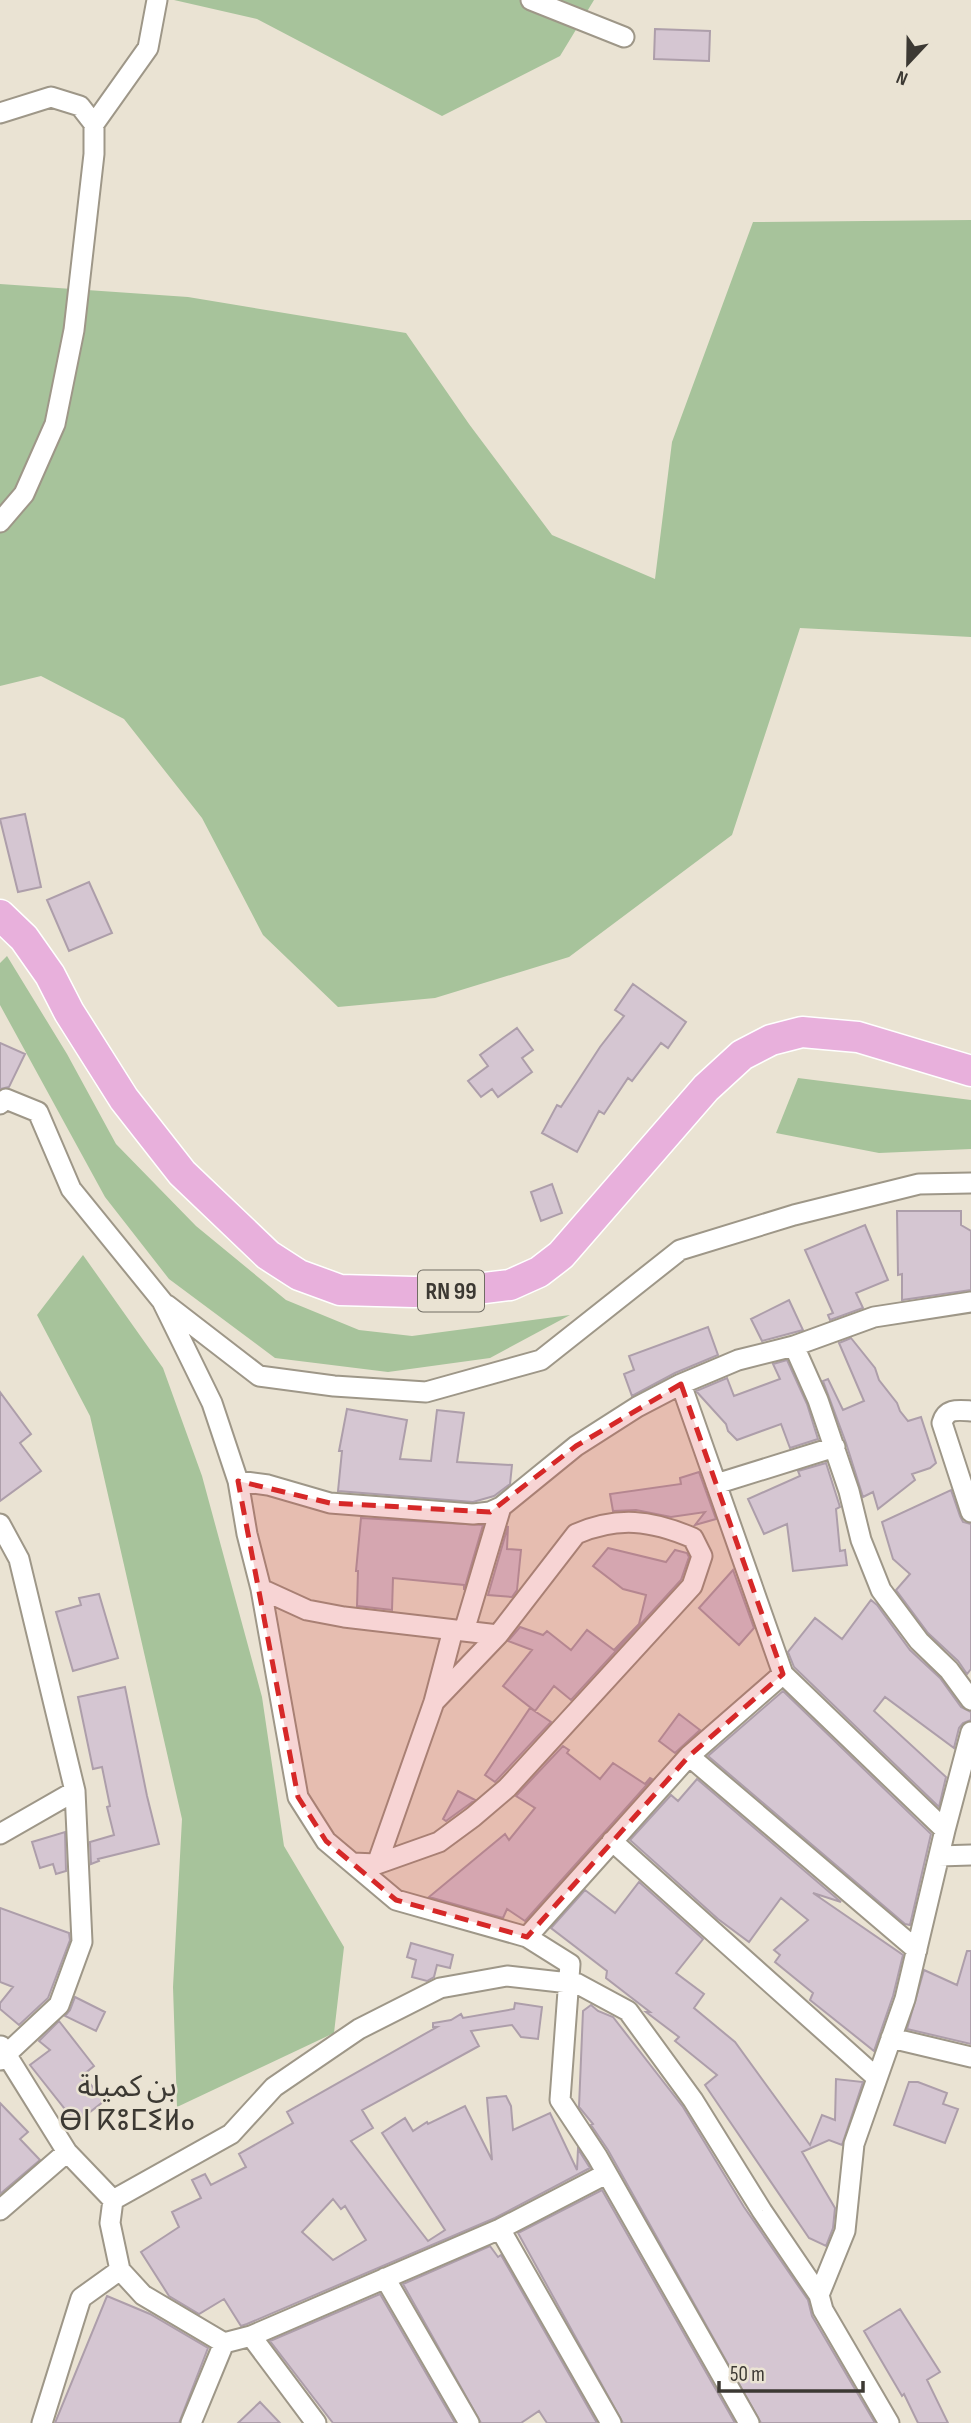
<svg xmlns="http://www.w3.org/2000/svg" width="971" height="2423" viewBox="0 0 971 2423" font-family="'Sofia Sans Condensed','Noto Sans Arabic','Noto Sans Tifinagh',sans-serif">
<rect width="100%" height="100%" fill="#eae3d3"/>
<path fill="#a7c39b" d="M174 0H594L560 56 442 116 257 19Z
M971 220V637L800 628 732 835 569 957 435 998 338 1007 263 935 202 818 124 719 41 676 0 686V284L188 297 406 333 469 424 552 535 655 579 672 442 753 222Z
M7 956 67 1054 116 1144 196 1226 286 1300 359 1330 412 1336 570 1315 490 1358 388 1372 275 1358 169 1279 105 1197 0 1005V963Z
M798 1078 971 1100V1149L879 1153 776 1133Z
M83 1255 163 1368 202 1476 262 1697 284 1846 344 1947 334 2033 177 2107 173 1987 182 1819 90 1416 37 1315Z"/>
<path fill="#d5c6d2" stroke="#ad9eaa" stroke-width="2" fill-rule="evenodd" d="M655 29 710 31 709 61 654 59Z
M25 814 41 887 18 892 0 819Z
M89 882 112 933 69 951 47 900Z
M633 984 686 1022 668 1048 661 1043 632 1081 628 1078 604 1114 599 1111 577 1152 542 1133 557 1105 561 1107 600 1047 624 1016 615 1010Z
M517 1028 533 1050 522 1058 532 1072 498 1097 492 1089 481 1097 468 1081 488 1066 480 1055Z
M0 1043 25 1054 9 1087 0 1089Z
M552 1184 562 1213 541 1221 531 1192Z
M897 1211H961V1225L971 1231V1290L902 1300V1274L898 1275Z
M865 1225 888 1280 856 1293 863 1308 830 1320 828 1315 833 1313 805 1250Z
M789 1300 803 1330 762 1341 751 1319Z
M708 1327 718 1355 675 1373 632 1396 624 1374 634 1370 629 1356Z
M851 1338 875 1368 879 1380 897 1403 900 1411 908 1421 921 1417 936 1463 930 1468 912 1474 915 1480 878 1509 873 1492 863 1497 846 1443 823 1381 828 1379 843 1410 864 1401 839 1343Z
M787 1360 807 1404 818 1439 790 1448 781 1424 737 1440 728 1431 726 1424 696 1391 727 1378 734 1396 780 1379 773 1364Z
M0 1392 31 1434 20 1443 41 1471 0 1501Z
M347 1409 407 1420 400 1459 431 1461 437 1410 464 1413 457 1462 512 1465 510 1484 494 1496 473 1502 338 1491 342 1451H339Z
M826 1463 840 1507 836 1509 840 1551 845 1550 847 1565 793 1571 787 1524 764 1534 748 1499 800 1476 798 1471Z
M699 1472 716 1519 695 1525 705 1512 671 1517 636 1510 613 1511 610 1494 681 1484 680 1478Z
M951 1490 960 1516 963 1522 971 1524V1669L967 1674 958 1661 928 1633 896 1590 910 1574 893 1559 882 1522Z
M361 1518 483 1525 464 1590V1585L393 1578 392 1610 357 1606 358 1571H356Z
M508 1526 507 1549 521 1550 517 1590 512 1597 488 1595Z
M608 1548 666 1562 675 1550 687 1553 689 1557 681 1580 571 1700 554 1686 535 1711 503 1686 532 1650 508 1641 520 1627 543 1635 547 1631 571 1650 587 1630 614 1650 639 1624 646 1595 623 1589 593 1566Z
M733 1570 754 1628 739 1645 699 1608Z
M99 1594 118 1658 73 1671 56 1612 81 1605 79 1598Z
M871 1600 877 1605 910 1650 940 1678 961 1707 971 1712V1720L963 1723 959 1728 954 1748 885 1697 874 1711 946 1777 939 1807 794 1667 788 1652 815 1618 842 1639Z
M125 1687 147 1796 159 1844 98 1859 99 1861 91 1864 90 1842 114 1835 107 1807 110 1806 102 1767 93 1769 78 1697Z
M783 1691 931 1834 910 1925 905 1924 708 1756Z
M530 1708 551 1722 495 1782 485 1775Z
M679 1714 700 1730 675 1753 659 1741Z
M563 1746 569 1750 567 1753 600 1779 613 1763 645 1784 650 1778 652 1779 525 1921 507 1909 503 1918 429 1897 505 1834 509 1840 535 1808 516 1796Z
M697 1779 841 1902 813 1893 903 1955 893 1996 874 2051 810 2000 813 1993 775 1962 780 1955 774 1950 808 1920 781 1898 749 1942 718 1919 630 1840 671 1795 678 1801Z
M458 1791 475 1800 446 1821 443 1819Z
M65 1832 66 1871 56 1874 53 1864 40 1868 32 1842Z
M639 1882 703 1939 676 1973 704 1994 694 2008 735 2042 810 2145 822 2115 835 2120 836 2079 863 2082 842 2145 829 2140 802 2152 835 2208 833 2228 826 2246 809 2238 705 2085 717 2075 675 2041 679 2037 646 2012H650L606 1978 607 1971 551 1928 585 1890 615 1913Z
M0 1908 69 1933 70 1940 48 1998 19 2025 0 2009V2003L13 1987 0 1982Z
M411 1943 453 1955 450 1968 437 1965 434 1977 427 1981 412 1977 416 1960 407 1957Z
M967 1951H971V2044L907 2029 924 1970 957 1985Z
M75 1997 105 2012 96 2031 65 2016 70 2010Z
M515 2003 542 2007 538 2039 521 2037 512 2025 471 2031 479 2046 362 2110 373 2128 351 2141 428 2241 445 2230 382 2133 405 2118 413 2131 427 2122 428 2124 465 2106 492 2160 487 2098 506 2096 511 2106 513 2130 550 2113 577 2170 578 2149 590 2168 495 2218 247 2324 241 2326 224 2299 199 2314 169 2296 141 2252 179 2227 172 2212 201 2198 192 2180 205 2174 211 2185 246 2167 239 2154 293 2123 287 2112 437 2027H433V2023L451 2020 461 2014 463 2018 514 2009ZM333 2199 341 2209 345 2206 366 2240 333 2260 302 2232Z
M591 2005 598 2011 613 2017 683 2107 744 2207 808 2300 812 2316 875 2423H761L608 2150 591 2125 593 2124 579 2107 583 2011Z
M59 2021 94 2066 83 2075 104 2101 76 2123 30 2065 50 2050 39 2041Z
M909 2082H918L947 2093 943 2104 958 2109 945 2143 894 2125Z
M0 2103 28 2132 20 2139 40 2160 0 2194Z
M602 2190 735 2423H623L518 2233Z
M490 2246 498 2257 501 2255 597 2423H547L539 2411 521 2423H481L403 2284Z
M380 2294 455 2423H333L270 2341Z
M107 2296 150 2314 208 2348 179 2423H55Z
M900 2309 940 2372 927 2380 948 2423H918L904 2394 902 2396 864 2331Z
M260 2402 280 2423H238Z"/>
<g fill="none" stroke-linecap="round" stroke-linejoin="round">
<defs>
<path id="street" d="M531 0 624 37
M0 113 51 97 80 106 94 124V154L74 330 55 424 24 494 0 522
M94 124 148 48 157 0
M0 1104 6 1099 38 1112 71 1189 162 1301 212 1403 238 1481 247 1534 261 1589 298 1797 326 1841 396 1900 527 1937 570 1964 560 2100 597 2156 749 2423
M971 1302 874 1317 794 1346 818 1400 849 1491 861 1540 881 1590 919 1641 949 1670 971 1700
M167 1305 259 1376 334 1386 426 1392 541 1360 680 1250 794 1215 919 1184 971 1183
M681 1384 783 1674 945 1830
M971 1411C958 1410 946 1408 942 1423L971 1512
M238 1481 268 1485 330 1503 473 1514 490 1512 501 1507 576 1446 637 1407 681 1384 738 1360 794 1346
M716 1484 835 1447
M0 1524 19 1559 75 1791 0 1834
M261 1589 307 1610 344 1617 498 1635
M464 1631 501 1507
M689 1756 917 1950
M612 1841 877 2078
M939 1856 971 1855
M352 1863 377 1864 439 1842 473 1817 507 1788 692 1586 702 1556 693 1538C651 1520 618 1516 576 1534L498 1635 434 1702
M377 1864 434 1702 453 1630
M527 1937 689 1756 783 1674
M891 2038 971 2057
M1 2046 67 2152 113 2200
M0 2060 59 2005 82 1942 75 1791
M113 2200 231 2134 274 2087 359 2029 440 1988 507 1976 578 1984 628 2011 693 2100 762 2211 819 2295 823 2310 889 2423
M113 2200 110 2223 120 2270 143 2295 224 2343 251 2336 500 2229 606 2174
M0 2210 67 2152
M500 2229 611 2423
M385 2278 469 2423
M819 2295 845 2231 854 2144 905 1999 945 1830 971 1732
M251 2336 316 2423
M42 2423 81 2298 120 2270
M191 2423 224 2343"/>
<path id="primary" d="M0 915 24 938 50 975 69 1012 124 1099 182 1173 268 1255 299 1275 340 1290 414 1292 476 1289 510 1285 539 1272 561 1255 706 1088 742 1055 771 1040 802 1032 858 1037 971 1071"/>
</defs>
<use href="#street" stroke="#9e9788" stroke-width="23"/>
<use href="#primary" stroke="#fff" stroke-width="33"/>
<use href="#street" stroke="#fff" stroke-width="19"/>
<use href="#primary" stroke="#e8b0dc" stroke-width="30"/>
</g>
<path fill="#d62828" fill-opacity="0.2" stroke="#d62828" stroke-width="5" stroke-dasharray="14 9" stroke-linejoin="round" d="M681 1384 783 1674 689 1756 527 1937 396 1900 326 1841 298 1797 238 1481 330 1503 490 1512 576 1446Z"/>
<g text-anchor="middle" stroke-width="5" stroke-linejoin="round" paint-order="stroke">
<rect fill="#eae3d3" stroke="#706c63" stroke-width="2" x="418" y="1270.5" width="66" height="41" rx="5"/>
<g font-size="24" font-weight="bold" fill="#3c3933">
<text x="451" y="1299">RN 99</text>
</g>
<g font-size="30" fill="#3c3933" stroke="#eae3d3">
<text x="127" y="2096">بن كميلة<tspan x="127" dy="34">ⴱⵏ ⴽⵓⵎⵉⵍⴰ</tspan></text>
</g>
</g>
<g transform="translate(908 63) rotate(202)" stroke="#eae3d3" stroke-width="5" paint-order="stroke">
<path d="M0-5L12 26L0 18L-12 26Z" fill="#3c3933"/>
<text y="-10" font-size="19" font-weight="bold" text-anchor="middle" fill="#3c3933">N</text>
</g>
<path d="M719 2381v10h144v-10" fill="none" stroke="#3c3933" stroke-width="3.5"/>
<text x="730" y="2381" font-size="21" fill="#3c3933" stroke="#eae3d3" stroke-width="5" paint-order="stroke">50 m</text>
</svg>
